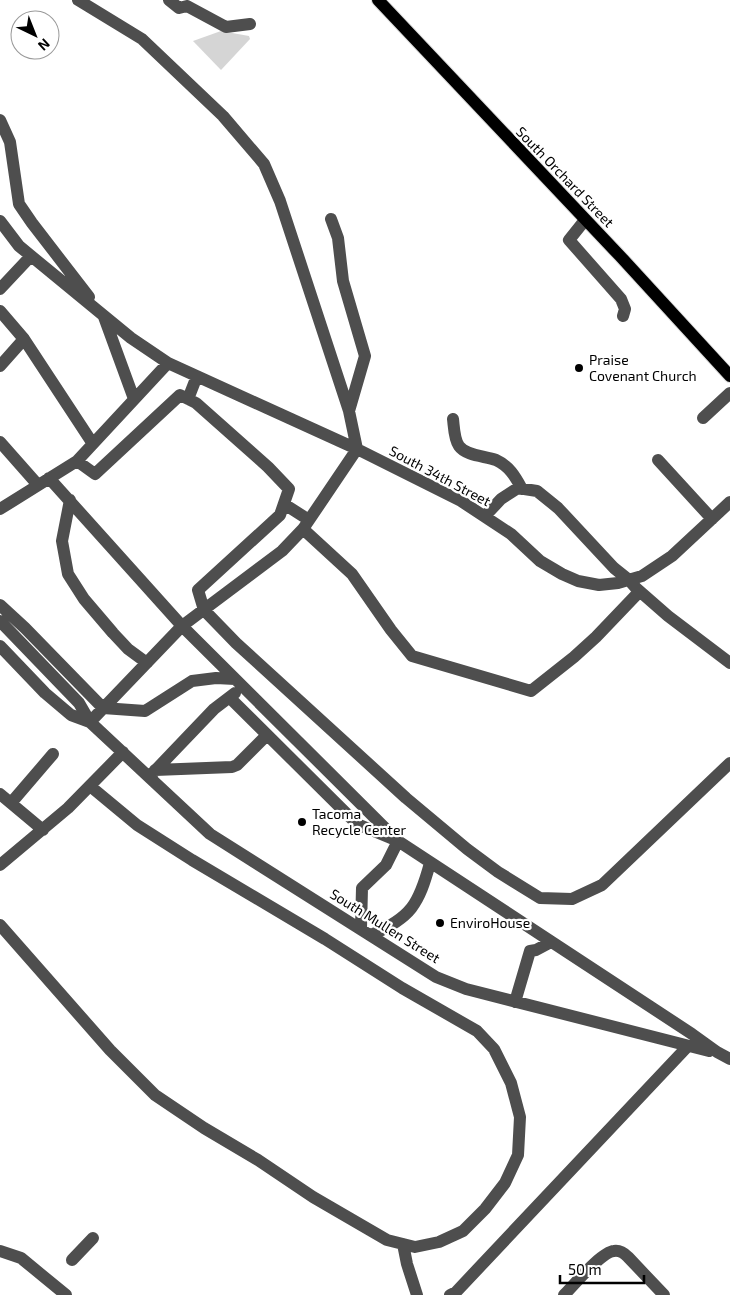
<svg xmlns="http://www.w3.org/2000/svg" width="730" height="1295" viewBox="0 0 730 1295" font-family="'Exo 2',sans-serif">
<rect width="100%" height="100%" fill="#fff"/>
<path fill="#d5d5d5" d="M221 31 249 36 250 39 221 70 193 41Z"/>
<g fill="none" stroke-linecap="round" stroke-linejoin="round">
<defs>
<path id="major" d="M378 0 620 256 730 376"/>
</defs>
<use href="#major" stroke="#dbdbdb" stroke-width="14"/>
<path stroke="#4e4e4e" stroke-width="12" d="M78 0 142 39 223 116 264 164 280 201 349 411 357 449 303 529 282 551 182 626 90 722
M169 0 179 8 187 6 226 27 250 24
M0 120 10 142 19 204 32 223 89 297
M331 219 338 238 343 281 365 356 349 411
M585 220 569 240 621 299 625 309 623 316
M0 221 19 246 131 338 168 363 357 449 461 501 511 534 540 561 562 574 578 581 599 585 618 583 642 576 672 556 730 502
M0 289 31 256
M0 311 24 339 93 444
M104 317 134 399
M0 366 24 339
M188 399 197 376
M703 418 730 393
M453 419C454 427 454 439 459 446 466 456 485 456 496 460 509 466 515 476 522 489
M0 442 38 485
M658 460 712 519
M77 461 95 474 180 395 196 403 268 467 289 489 280 515 198 590 204 610 236 643 406 798 467 849 498 872 540 898 572 899 602 885 730 763
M49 478 182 626 398 841 692 1034 717 1052 730 1059
M70 500 62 541 68 574 84 599 113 633 128 649 147 663
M284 504 309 520
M0 509 77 461 168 363
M485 516 501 499 518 488 537 491 558 508 614 568 629 580 636 588 668 616 730 663
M303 529 352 574 391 630 412 656 531 691 574 657 596 637 639 592
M0 605 25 628 103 708
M0 621 79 703 90 722 210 834 436 977 466 989 709 1051
M0 646 45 693 71 715 90 722
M230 698 357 824 398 841 386 865 362 888 361 928
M103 708 145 711 192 681 216 678 235 679
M155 770 232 767 237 765 267 735
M149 777 214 709 235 693
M0 794 43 830
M11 803 53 754
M0 865 68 808 123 752
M0 925 110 1050 155 1095 204 1128 258 1160 313 1197 387 1240 415 1247 439 1242 463 1231 485 1209 505 1183 518 1155 520 1117 511 1083 494 1049 477 1031 402 988 325 939 192 860 137 825 90 786
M371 935C411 918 419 904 430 863
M515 1002 530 951 536 950 551 942
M403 1244 407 1264 417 1295
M0 1251 21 1258 66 1295
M72 1260 93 1238
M450 1295 456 1292 688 1046
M564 1295C574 1285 601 1252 614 1251 620 1250 624 1253 628 1257L664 1295"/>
<use href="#major" stroke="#000" stroke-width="12"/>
</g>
<g fill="#000" stroke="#fff" stroke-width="2">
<circle cx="579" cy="368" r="5"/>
<circle cx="302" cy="822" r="5"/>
<circle cx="440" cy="923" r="5"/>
</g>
<g text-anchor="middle" stroke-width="4.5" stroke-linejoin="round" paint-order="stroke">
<g font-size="14" fill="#000" stroke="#fff">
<text transform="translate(565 177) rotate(46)" y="5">South Orchard Street</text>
<text transform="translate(440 476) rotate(28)" y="5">South 34th Street</text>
<text transform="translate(385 926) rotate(32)" y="5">South Mullen Street</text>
</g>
<g font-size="14" fill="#000" stroke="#fff" text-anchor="start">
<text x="589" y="365">Praise<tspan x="589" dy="16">Covenant Church</tspan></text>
<text x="312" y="819">Tacoma<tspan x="312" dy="16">Recycle Center</tspan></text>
<text x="450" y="928">EnviroHouse</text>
</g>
</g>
<g transform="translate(35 35) rotate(137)"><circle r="24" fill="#ffffff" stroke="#999999"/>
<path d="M0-4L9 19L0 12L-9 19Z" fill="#000000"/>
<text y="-8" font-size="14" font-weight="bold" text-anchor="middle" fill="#000000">N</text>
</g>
<path d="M560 1275v8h84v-8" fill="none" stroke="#000000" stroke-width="2.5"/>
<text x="568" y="1275" font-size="15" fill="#000000" stroke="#ffffff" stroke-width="4" paint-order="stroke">50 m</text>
</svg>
